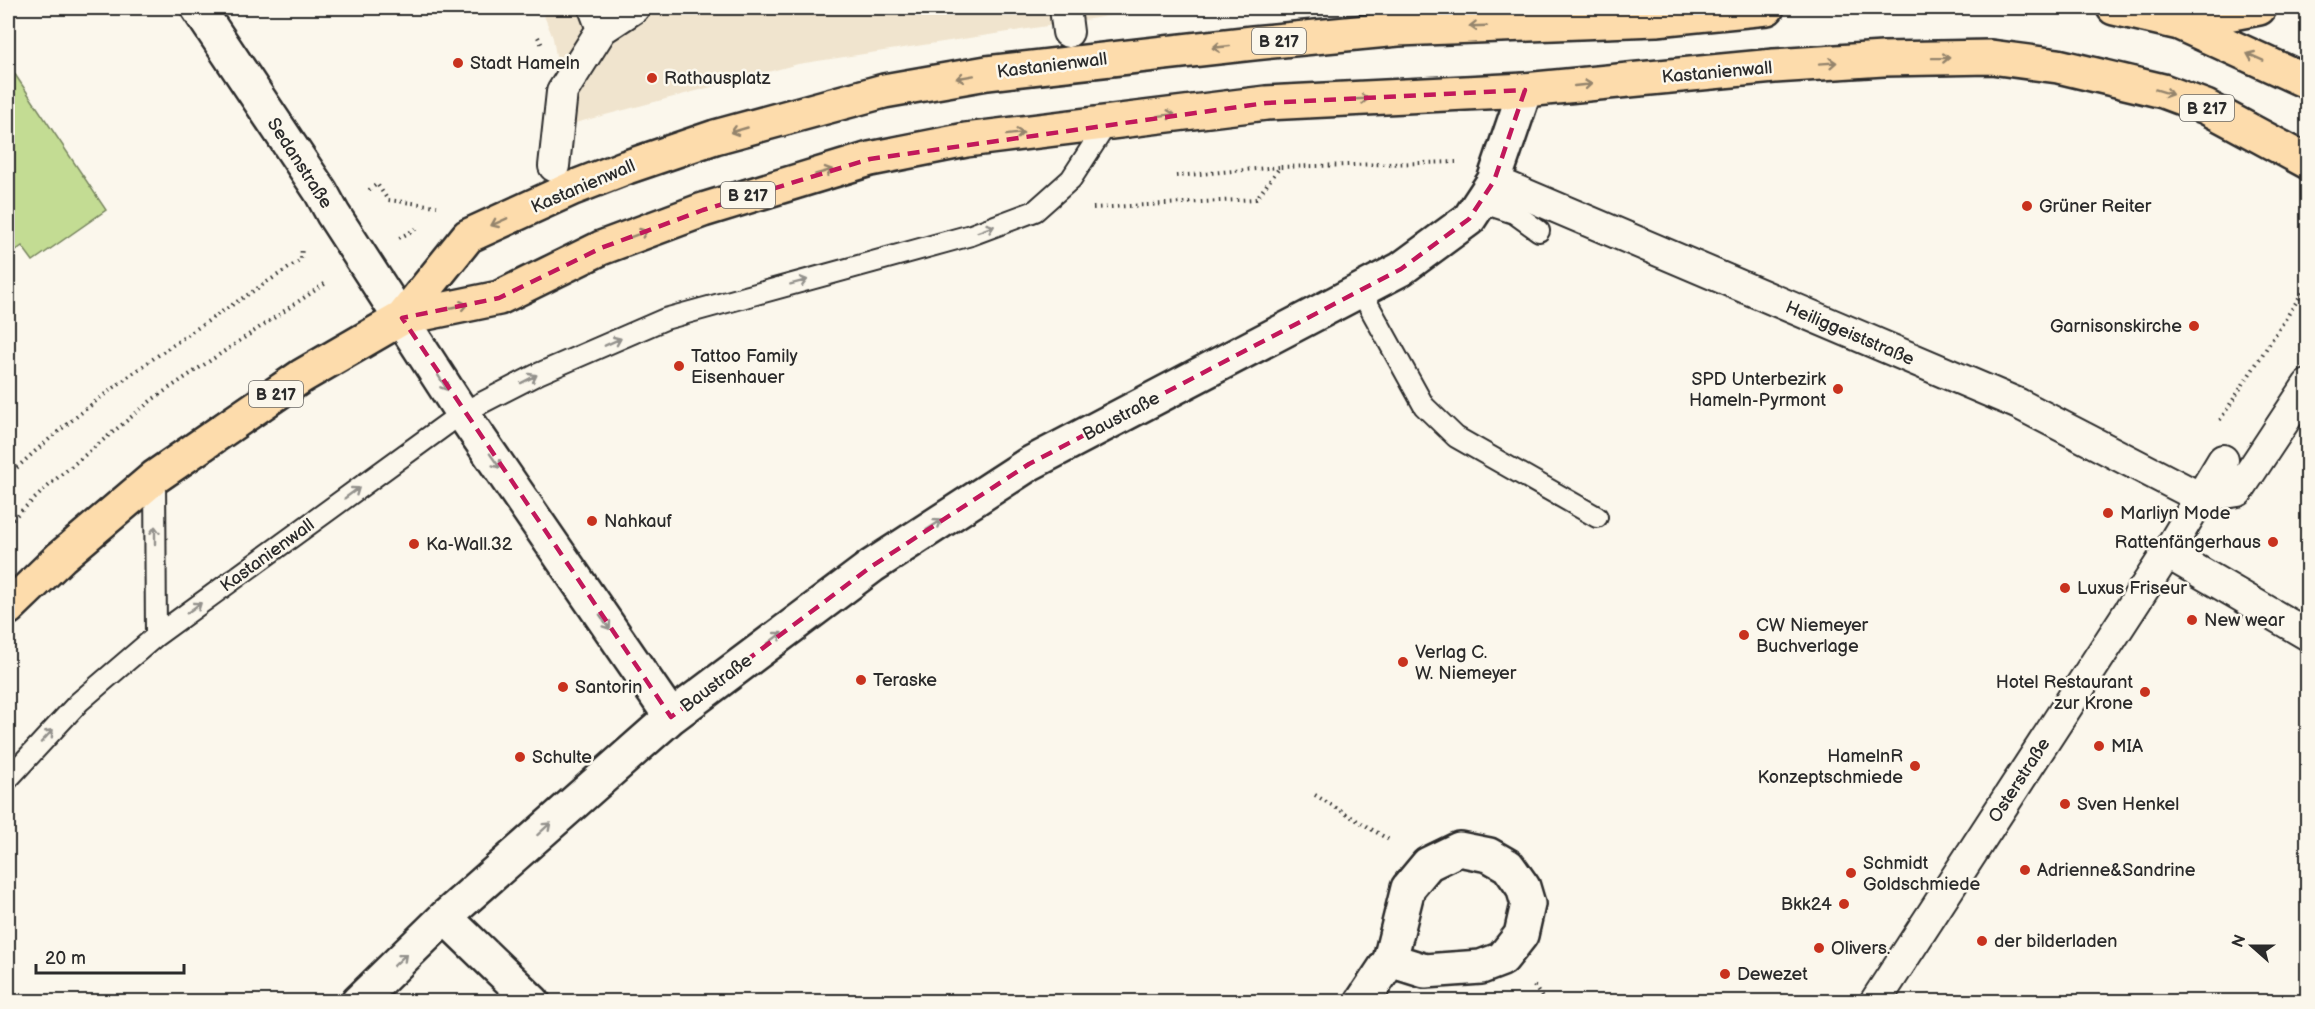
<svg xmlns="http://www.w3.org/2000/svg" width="2315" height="1009" viewBox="0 0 2315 1009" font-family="'Balsamiq Sans',sans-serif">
<rect width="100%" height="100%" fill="#fbf7ec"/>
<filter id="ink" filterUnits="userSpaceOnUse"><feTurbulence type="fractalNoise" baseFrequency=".0167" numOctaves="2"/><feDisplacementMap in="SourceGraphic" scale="12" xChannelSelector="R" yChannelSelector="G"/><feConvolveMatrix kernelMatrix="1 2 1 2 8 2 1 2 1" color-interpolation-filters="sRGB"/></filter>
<g filter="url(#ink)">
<path fill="#f0e4ce" d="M541 8H1153L1067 23 798 64 575 123 562 92 553 38Z"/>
<path fill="#c3dc93" stroke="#77845f" stroke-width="1.5" d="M8 64 106 210 33 261 22 246 8 256Z"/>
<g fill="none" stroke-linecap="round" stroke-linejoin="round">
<defs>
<path id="service" d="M1480 202 1514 213 1539 231
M1360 290 1424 406 1456 437 1597 517
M155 477 156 636
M8 779 79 702 156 636 462 413 538 374 665 319 971 235 1035 211 1071 179 1108 122"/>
<path id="pedestrian" d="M1065 8 1068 32
M602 29 634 8
M554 166 562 92 602 29 594 8
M1494 181 2019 404 2199 497
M2199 497 2238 491 2308 385
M2167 553 2308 635
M1875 1002 2167 553 2223 460"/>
<path id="minor" d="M198 8 321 192 333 214 462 413 671 717
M445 917 533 1002
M358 1002 445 917 671 717 872 566 1029 464 1401 269 1469 219 1494 181 1525 90
M1362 1002 1390 960 1408 888 1428 864 1459 849 1489 855 1508 866 1523 887 1528 904 1521 935 1502 959 1481 967 1425 971 1390 960"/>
<path id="primary" d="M2114 8 2179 23 2308 82
M2179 23 2259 8
M402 318 468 236 573 188 627 167 715 137 884 91 987 73 1253 43 1398 29 1656 19 1767 8
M8 608 61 557 155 477 302 376 402 318 499 298 601 248 703 210 870 159 966 140 1266 103 1525 90 1774 66 1883 59 1991 57 2058 66 2163 91 2206 107 2308 162"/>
</defs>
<use href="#service" stroke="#2b2b2b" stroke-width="24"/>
<use href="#pedestrian" stroke="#2b2b2b" stroke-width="34"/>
<use href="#minor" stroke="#2b2b2b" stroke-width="38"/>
<use href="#primary" stroke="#2b2b2b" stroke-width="38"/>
<path stroke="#2b2b2b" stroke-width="4" stroke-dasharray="1.5 4.5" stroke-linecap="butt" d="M2303 8 2308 18
M538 37 542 45
M1176 176 1279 167
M369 190 377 184 388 200 437 206
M1093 208 1256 199 1280 167 1456 162
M399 238 416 229
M2301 345 2308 336
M2220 420 2308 284
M8 476C96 393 199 326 301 260L302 247
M8 523 56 479 153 399 326 283
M1315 795 1391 841
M1534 986 1545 1002"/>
<use href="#service" stroke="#fbf7ec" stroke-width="20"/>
<use href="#pedestrian" stroke="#fbf7ec" stroke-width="30"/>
<use href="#minor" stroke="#fbf7ec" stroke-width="33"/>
<use href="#primary" stroke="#fddcac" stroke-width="33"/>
</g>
<defs><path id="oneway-shaft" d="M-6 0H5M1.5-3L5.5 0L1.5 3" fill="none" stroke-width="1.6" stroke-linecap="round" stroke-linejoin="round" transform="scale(1.5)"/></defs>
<g stroke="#94846c">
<use href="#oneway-shaft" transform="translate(1478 26) rotate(178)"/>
<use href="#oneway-shaft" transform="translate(1221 47) rotate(174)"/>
<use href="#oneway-shaft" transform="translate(2255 57) rotate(-156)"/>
<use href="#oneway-shaft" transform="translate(1941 58) rotate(-1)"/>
<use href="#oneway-shaft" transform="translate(1828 63) rotate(-4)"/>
<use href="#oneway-shaft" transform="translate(965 77) rotate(170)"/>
<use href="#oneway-shaft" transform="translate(1583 85) rotate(-6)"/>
<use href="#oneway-shaft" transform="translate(2164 92) rotate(17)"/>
<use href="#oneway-shaft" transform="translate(1360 99) rotate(-3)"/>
<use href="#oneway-shaft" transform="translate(1166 115) rotate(-7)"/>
<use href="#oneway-shaft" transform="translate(739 130) rotate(164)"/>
<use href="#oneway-shaft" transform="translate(1015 134) rotate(-7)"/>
<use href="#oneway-shaft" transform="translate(824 172) rotate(-16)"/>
<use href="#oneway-shaft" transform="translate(499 222) rotate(156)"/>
<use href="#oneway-shaft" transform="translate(639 234) rotate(-21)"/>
<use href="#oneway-shaft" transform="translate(459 306) rotate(-12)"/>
</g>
<g stroke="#93918c">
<use href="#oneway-shaft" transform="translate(986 229) rotate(-20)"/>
<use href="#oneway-shaft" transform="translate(799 282) rotate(-15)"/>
<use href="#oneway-shaft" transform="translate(613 342) rotate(-24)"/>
<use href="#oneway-shaft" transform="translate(529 379) rotate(-27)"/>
<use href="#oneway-shaft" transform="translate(443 383) rotate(58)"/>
<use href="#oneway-shaft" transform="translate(495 461) rotate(55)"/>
<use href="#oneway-shaft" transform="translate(352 493) rotate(-36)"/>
<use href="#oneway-shaft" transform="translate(934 525) rotate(-33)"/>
<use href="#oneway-shaft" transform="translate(155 535) rotate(-90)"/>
<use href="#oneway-shaft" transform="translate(194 608) rotate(-36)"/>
<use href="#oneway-shaft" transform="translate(605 622) rotate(55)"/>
<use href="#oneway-shaft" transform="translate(775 638) rotate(-37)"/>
<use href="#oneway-shaft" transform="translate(47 736) rotate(-47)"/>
<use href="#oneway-shaft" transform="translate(544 829) rotate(-42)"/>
<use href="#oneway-shaft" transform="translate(400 960) rotate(-44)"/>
</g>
</g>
<path fill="none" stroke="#c2185b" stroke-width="4.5" stroke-dasharray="12 8" stroke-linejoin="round" d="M1525 90 1494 181 1469 219 1401 269 1029 464 872 566 671 717 402 318 499 298 601 248 703 210 870 159 1266 103Z"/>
<g fill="#c8321e" stroke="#fbf7ec" stroke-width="2">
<circle cx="458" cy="63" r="6"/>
<circle cx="652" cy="78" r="6"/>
<circle cx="2027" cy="206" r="6"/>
<circle cx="2194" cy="326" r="6"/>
<circle cx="679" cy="366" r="6"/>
<circle cx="1838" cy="389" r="6"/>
<circle cx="2108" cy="513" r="6"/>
<circle cx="592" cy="521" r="6"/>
<circle cx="2273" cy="542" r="6"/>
<circle cx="414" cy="544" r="6"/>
<circle cx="2065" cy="588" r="6"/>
<circle cx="2192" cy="620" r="6"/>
<circle cx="1744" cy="635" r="6"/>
<circle cx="1403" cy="662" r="6"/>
<circle cx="861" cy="680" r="6"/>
<circle cx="563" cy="687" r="6"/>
<circle cx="2145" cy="692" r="6"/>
<circle cx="2099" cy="746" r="6"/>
<circle cx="520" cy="757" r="6"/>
<circle cx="1915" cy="766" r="6"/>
<circle cx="2065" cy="804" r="6"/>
<circle cx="2025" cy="870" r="6"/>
<circle cx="1851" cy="873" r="6"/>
<circle cx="1844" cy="904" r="6"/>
<circle cx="1982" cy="941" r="6"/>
<circle cx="1819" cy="948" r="6"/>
<circle cx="1725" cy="974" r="6"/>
</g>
<g text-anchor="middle" stroke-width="5" stroke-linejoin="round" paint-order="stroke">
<g fill="#fbf7ec" stroke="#696865" stroke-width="1.5">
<rect x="1252" y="28" width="54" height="26" rx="4.5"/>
<rect x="2180" y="95" width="54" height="26" rx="4.5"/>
<rect x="721" y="182" width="54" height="26" rx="4.5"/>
<rect x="249" y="381" width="54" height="26" rx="4.5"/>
</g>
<g font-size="16" font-weight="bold" fill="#2b2b2b">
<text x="1279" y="47">B 217</text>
<text x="2207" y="114">B 217</text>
<text x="748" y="201">B 217</text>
<text x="276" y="400">B 217</text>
</g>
<g font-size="18" fill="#2b2b2b" stroke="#fbf7ec" text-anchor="start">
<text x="470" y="69">Stadt Hameln</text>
<text x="664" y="84">Rathausplatz</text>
<text x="2039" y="212">Grüner Reiter</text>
<text x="2182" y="332" text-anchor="end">Garnisonskirche</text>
<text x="691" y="362">Tattoo Family<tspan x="691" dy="21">Eisenhauer</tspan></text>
<text x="1826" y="385" text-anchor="end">SPD Unterbezirk<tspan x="1826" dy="21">Hameln-Pyrmont</tspan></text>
<text x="2120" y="519">Marliyn Mode</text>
<text x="604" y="527">Nahkauf</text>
<text x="2261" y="548" text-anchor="end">Rattenfängerhaus</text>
<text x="426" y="550">Ka-Wall.32</text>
<text x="2077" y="594">Luxus Friseur</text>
<text x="2204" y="626">New wear</text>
<text x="1756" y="631">CW Niemeyer<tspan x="1756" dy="21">Buchverlage</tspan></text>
<text x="1415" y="658">Verlag C.<tspan x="1415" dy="21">W. Niemeyer</tspan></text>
<text x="873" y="686">Teraske</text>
<text x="2133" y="688" text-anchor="end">Hotel Restaurant<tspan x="2133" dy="21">zur Krone</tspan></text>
<text x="575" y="693">Santorin</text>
<text x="2111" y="752">MIA</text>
<text x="1903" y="762" text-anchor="end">HamelnR<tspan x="1903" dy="21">Konzeptschmiede</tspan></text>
<text x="532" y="763">Schulte</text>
<text x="2077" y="810">Sven Henkel</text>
<text x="1863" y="869">Schmidt<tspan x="1863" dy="21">Goldschmiede</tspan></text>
<text x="2037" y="876">Adrienne&amp;Sandrine</text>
<text x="1832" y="910" text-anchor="end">Bkk24</text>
<text x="1994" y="947">der bilderladen</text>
<text x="1831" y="954">Olivers.</text>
<text x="1737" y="980">Dewezet</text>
</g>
<g font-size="18" fill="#2b2b2b" stroke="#fbf7ec">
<text transform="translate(1052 65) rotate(-7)" y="6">Kastanienwall</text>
<text transform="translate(1717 72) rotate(-5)" y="6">Kastanienwall</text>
<text transform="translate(300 163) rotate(57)" y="6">Sedanstraße</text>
<text transform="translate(583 186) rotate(-23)" y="6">Kastanienwall</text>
<text transform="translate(1850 333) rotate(23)" y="6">Heiliggeiststraße</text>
<text transform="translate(1121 416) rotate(-28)" y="6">Baustraße</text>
<text transform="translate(267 555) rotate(-36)" y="6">Kastanienwall</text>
<text transform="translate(716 683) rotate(-37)" y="6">Baustraße</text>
<text transform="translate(2019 780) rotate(-57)" y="6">Osterstraße</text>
</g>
</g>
<rect width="2315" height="1009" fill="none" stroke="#fbf7ec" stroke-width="30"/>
<rect x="15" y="15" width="2285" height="979" fill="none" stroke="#2b2b2b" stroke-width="2" filter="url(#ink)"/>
<g transform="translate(2252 946) rotate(291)" stroke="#fbf7ec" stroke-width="4.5" paint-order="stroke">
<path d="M0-4.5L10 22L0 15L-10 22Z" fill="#2b2b2b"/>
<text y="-9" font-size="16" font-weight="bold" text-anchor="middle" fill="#2b2b2b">N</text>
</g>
<path d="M36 964v9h148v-9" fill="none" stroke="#2b2b2b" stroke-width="3"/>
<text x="45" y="964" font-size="18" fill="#2b2b2b" stroke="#fbf7ec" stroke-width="4.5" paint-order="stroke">20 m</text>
</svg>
